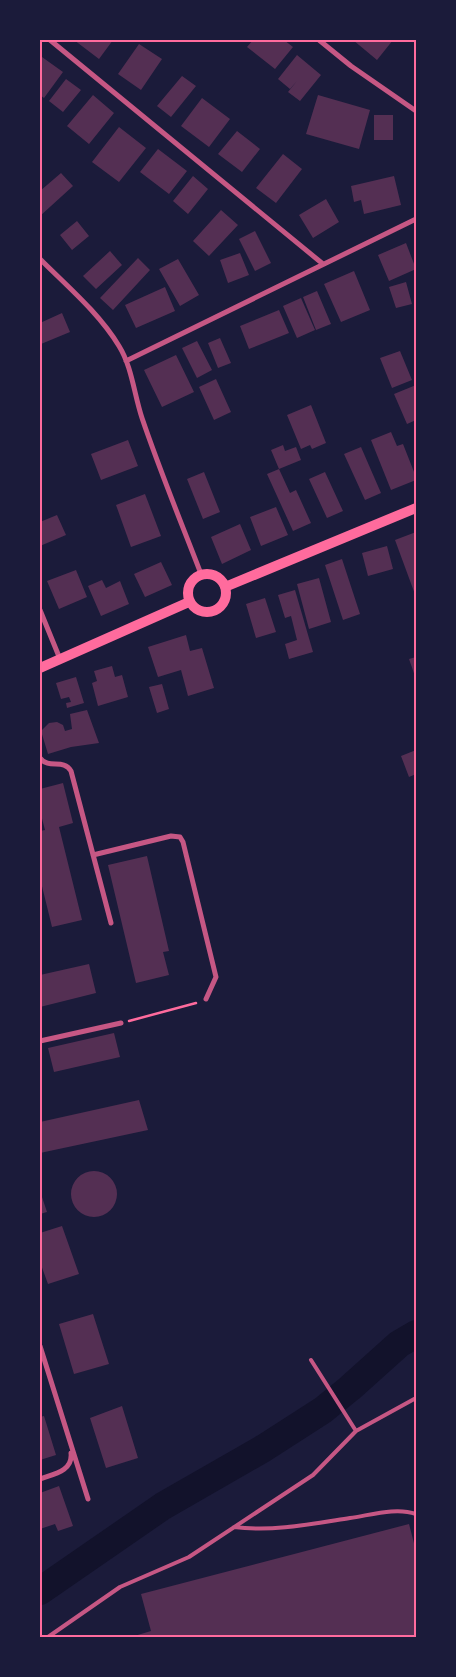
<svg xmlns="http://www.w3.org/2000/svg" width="456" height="1677" viewBox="0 0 456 1677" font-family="'Exo 2',sans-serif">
<rect width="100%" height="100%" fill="#1b1b3a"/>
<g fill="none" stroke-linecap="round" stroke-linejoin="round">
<path stroke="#12122b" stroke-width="28" d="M40 1591 163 1506 264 1448 323 1410 350 1388 399 1344 416 1334"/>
</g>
<path fill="#542f53" d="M74 40H113L99 59Z
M253 40H284L293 47 275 69 247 47Z
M353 40H393L377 60Z
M139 44 162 59 141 90 118 74Z
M297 55 321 75 300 101 288 92 297 81 290 89 278 79Z
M42 57 63 72 44 98 40 95V60Z
M182 76 196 86 171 117 157 106Z
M66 79 81 90 63 112 49 101Z
M93 95 114 113 89 144 67 126Z
M318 95 370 110 359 149 306 134Z
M202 98 230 119 209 147 181 126Z
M374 115H393V140H374Z
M119 127 146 148 119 182 92 162Z
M237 131 260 149 242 172 218 154Z
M158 149 187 171 169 194 140 172Z
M283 154 302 169 276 203 256 188Z
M61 173 73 186 40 216V191Z
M193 176 208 189 188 214 173 201Z
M394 176 401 205 364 214 361 200 354 202 351 186Z
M326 199 339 222 313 238 299 215Z
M221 210 238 225 209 256 193 241Z
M77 221 89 236 72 250 60 235Z
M255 231 271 263 255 271 239 239Z
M406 243 416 269 389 281 378 255Z
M110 251 122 265 96 289 83 276Z
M240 253 249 275 228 283 220 260Z
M138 258 150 270 113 310 100 298Z
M178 259 199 295 180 306 159 269Z
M354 271 370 310 341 322 324 284Z
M406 282 412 304 396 308 389 287Z
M165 287 175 311 136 328 125 305Z
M317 291 331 324 316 330 303 297Z
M301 298 315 330 297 338 283 306Z
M279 310 289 333 249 349 240 326Z
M62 313 70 332 41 344 40 323Z
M220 338 231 363 218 368 208 343Z
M197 341 212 370 197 378 182 348Z
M400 351 412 380 392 388 380 358Z
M176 355 194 392 162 407 144 370Z
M216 379 231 412 214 420 199 387Z
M416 385V420L407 424 394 394Z
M311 405 326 443 312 449 310 445 301 449 287 415Z
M391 432 397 446 403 444 416 477V480L391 490 371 440Z
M128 440 138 466 101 480 91 454Z
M283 445 285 451 296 447 301 460 279 469 271 450Z
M361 447 381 493 365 500 344 454Z
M279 469 290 493 296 490 311 523 293 531 267 474Z
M204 472 220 512 203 519 187 479Z
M325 472 343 511 327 518 309 479Z
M145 494 161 536 131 547 116 505Z
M276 507 288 535 261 546 250 517Z
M57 515 66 535 40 546V522Z
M240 524 251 550 222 564 211 537Z
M416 532V597L395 540Z
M387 546 393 569 368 576 362 553Z
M342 559 360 614 343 620 325 565Z
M161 562 172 585 145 597 134 574Z
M76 570 87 597 59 609 47 581Z
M319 578 331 622 309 629 297 584Z
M102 580 106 588 120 581 129 604 101 616 88 586Z
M295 590 313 652 289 659 285 644 297 640 291 616 285 618 278 595Z
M265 598 276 632 256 638 246 604Z
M186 635 190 651 202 648 214 688 188 696 181 670 158 677 148 647Z
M416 657V679L409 659Z
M112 666 115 677 122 675 128 697 98 706 92 683 97 681 94 671Z
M76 677 84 703 67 708 66 703 71 702 69 697 61 699 56 683Z
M162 684 169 709 157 713 149 687Z
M87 710 99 743 71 747 48 754 41 731 49 723 57 722 63 725 65 731 72 729 70 714Z
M416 750V774L409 777 401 756Z
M63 783 73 823 59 827 82 920 52 927 40 878V831L45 830 40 811V789Z
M147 856 169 951 163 952 169 975 136 983 108 865Z
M89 964 96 993 40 1007V975Z
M114 1033 120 1057 54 1072 48 1048Z
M139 1100 148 1130 40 1153V1122Z
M71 1194a23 23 0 1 1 46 0a23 23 0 1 1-46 0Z
M40 1191 47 1212 40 1214Z
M62 1226 79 1274 48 1284 40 1262V1233Z
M93 1314 109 1364 74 1374 59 1324Z
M122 1406 138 1458 106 1468 90 1418Z
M44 1416 56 1455 40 1460V1417Z
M59 1486 73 1526 58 1531 55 1524 40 1529V1493Z
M409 1524 416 1551V1637H131L151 1631 141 1594Z"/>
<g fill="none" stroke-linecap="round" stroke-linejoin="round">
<path stroke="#ff6b9d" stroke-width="2.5" d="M129 1021 196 1003"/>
<path stroke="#c65784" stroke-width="4" d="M311 1360 356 1431 416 1398
M234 1527C273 1532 312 1524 350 1518 371 1515 396 1507 416 1514
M48 1637 120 1587 189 1557 313 1475 356 1431"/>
<path stroke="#c65784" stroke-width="5" d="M50 40 323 264
M319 40 351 66 416 111
M40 259C67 286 99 313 119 346 132 367 134 394 142 418 160 471 181 522 201 574
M126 361 416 219
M40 610 60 659
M40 758C49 770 63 758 71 771L111 923
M93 855 171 836 180 837 183 842 216 977 206 999
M40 1041 121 1023
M40 1346 88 1499
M40 1479C54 1474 73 1471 71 1453"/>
<path stroke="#ff6b9d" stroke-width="10" d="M188 593a19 19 0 1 1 38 0a19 19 0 1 1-38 0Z
M225 587 416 508
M40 668 189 602"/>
</g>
<rect width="456" height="1677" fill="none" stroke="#1b1b3a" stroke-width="82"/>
<rect x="41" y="41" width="374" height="1595" fill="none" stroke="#ff6b9d" stroke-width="2"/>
</svg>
